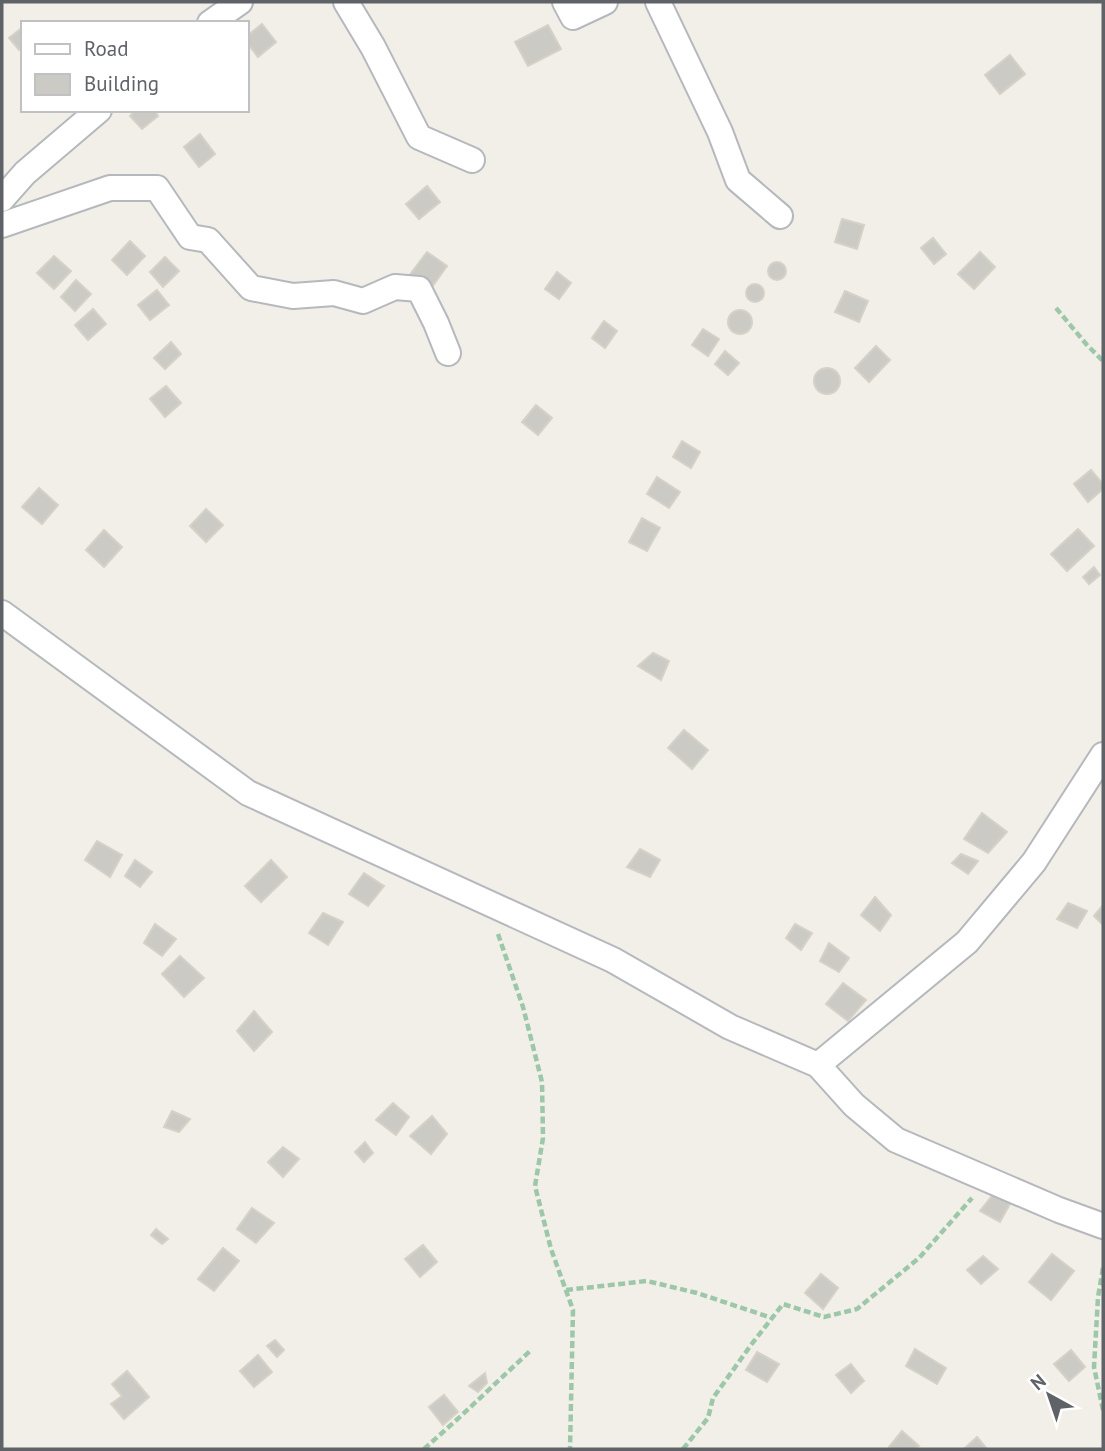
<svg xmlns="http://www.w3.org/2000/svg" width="1105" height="1451" viewBox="0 0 1105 1451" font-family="'PT Sans',sans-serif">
<rect width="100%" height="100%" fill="#f1efe8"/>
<path fill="#cccac5" stroke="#d6d1c6" stroke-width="2" d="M262 24 276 42 258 57 247 43V36Z
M548 25 561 49 528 66 515 42Z
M23 27V47L19 50 9 38Z
M1010 55 1025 74 1000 94 985 75Z
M136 110H154L158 116 142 129 130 116Z
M200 134 215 154 199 167 184 147Z
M427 186 440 202 419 219 406 204Z
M842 219 864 225 857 249 835 242Z
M933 238 946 254 934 264 921 248Z
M130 241 145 256 127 275 112 260Z
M427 252 447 266 430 290 409 276Z
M980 252 995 267 974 289 958 274Z
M54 256 71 271 54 289 37 273Z
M165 257 179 271 163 287 150 272Z
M768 271a9 9 0 1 1 18 0a9 9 0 1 1-18 0Z
M557 272 571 283 559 299 545 289Z
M76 280 91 294 75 311 61 297Z
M746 293a9 9 0 1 1 18 0a9 9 0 1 1-18 0Z
M157 290 169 305 150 320 138 305Z
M845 291 868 301 859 322 835 312Z
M93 309 106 324 88 340 75 325Z
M728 322a12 12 0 1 1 24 0a12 12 0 1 1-24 0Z
M604 321 617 331 605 348 592 338Z
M703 329 719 339 708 356 692 345Z
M171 342 181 354 165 369 154 358Z
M876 346 890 360 869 382 855 368Z
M725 351 739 363 728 375 715 364Z
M814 381a13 13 0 1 1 26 0a13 13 0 1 1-26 0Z
M166 386 181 403 165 417 150 399Z
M536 405 552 418 538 435 522 422Z
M682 441 700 452 691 468 673 457Z
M1091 470 1103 484V489L1088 502 1074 484Z
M657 477 680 492 669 508 647 494Z
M39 488 58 505 42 524 22 507Z
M206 509 223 525 206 542 190 526Z
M642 518 660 528 647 551 629 542Z
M1078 529 1094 546 1067 571 1051 554Z
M104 530 122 547 104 567 86 550Z
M1094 567 1100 575 1089 584 1083 577Z
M653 653 669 661 661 680 638 666Z
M684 730 708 750 692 769 668 748Z
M982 813 1007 832 988 853 964 839Z
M97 841 122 855 110 877 85 860Z
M640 849 660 860 650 877 627 867Z
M961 854 978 861 968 874 952 863Z
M135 860 152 872 140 887 125 876Z
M271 860 287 877 261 902 245 886Z
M364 873 384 886 368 906 349 894Z
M875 897 891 915 880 931 861 915Z
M1068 903 1087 911 1077 928 1057 919Z
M1103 905V925L1094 916Z
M323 913 343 922 328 945 309 933Z
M155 924 176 939 162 956 144 943Z
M795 924 812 933 801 950 786 938Z
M829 943 849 958 839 972 820 961Z
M180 956 204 978 184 997 162 974Z
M843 983 866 1000 848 1021 826 1004Z
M254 1011 272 1032 254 1051 237 1031Z
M393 1103 409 1117 396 1135 376 1120Z
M172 1111 190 1119 179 1132 164 1127Z
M432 1116 447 1134 431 1154 410 1136Z
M365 1142 373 1153 364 1162 355 1152Z
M283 1147 299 1159 283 1177 268 1162Z
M995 1192 1011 1202 1000 1222 980 1211Z
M252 1208 274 1223 256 1243 237 1229Z
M156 1229 168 1239 162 1244 151 1235Z
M423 1245 437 1262 420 1277 405 1259Z
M223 1248 239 1261 214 1291 198 1279Z
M1052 1254 1074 1271 1051 1300 1029 1282Z
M983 1256 998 1269 981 1284 967 1270Z
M821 1274 838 1288 823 1309 805 1293Z
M275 1340 284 1350 277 1357 267 1346Z
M915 1349 946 1368 937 1384 906 1366Z
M1071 1350 1085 1367 1069 1381 1054 1364Z
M757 1352 779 1364 767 1382 746 1370Z
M258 1355 272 1372 254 1387 240 1371Z
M851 1364 864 1381 851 1393 836 1375Z
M127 1371 149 1397 124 1419 111 1404 122 1396 112 1384Z
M485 1373 487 1383 478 1392 469 1386Z
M444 1395 458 1412 443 1425 429 1407Z
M902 1431 919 1446 915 1449H891L889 1447Z
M977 1437 987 1449H964Z"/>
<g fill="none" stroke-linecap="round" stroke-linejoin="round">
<defs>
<path id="minor" d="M346 2 373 47 419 137 472 160
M565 2 573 17 605 2
M658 2 720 132 738 180 780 216
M210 23 240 2
M2 199 25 173 99 110
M2 225 110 188H157L190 237 208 240 251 288 293 296 334 293 363 301 395 287 419 289 436 323 448 353
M2 613 248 793 613 960 730 1027 818 1065 854 1105 896 1140 1059 1210 1103 1226
M818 1065 967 942 1034 862 1103 755"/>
</defs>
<use href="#minor" stroke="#b5b8bc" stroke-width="28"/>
<path stroke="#9cc7a9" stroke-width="4.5" stroke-dasharray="7 3.5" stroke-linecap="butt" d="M1056 308 1087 345 1103 361
M498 934 523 1007 542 1082 543 1138 535 1186 551 1249 573 1310 570 1449
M1103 1268 1098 1297 1094 1367 1103 1410
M566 1290 647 1281 697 1293 772 1318
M424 1449 462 1415 530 1351
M683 1449 708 1418 713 1398 751 1345 783 1304 824 1317 857 1309 919 1258 972 1198"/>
<use href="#minor" stroke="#fff" stroke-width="24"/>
</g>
<rect width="1105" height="1451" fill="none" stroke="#5f6368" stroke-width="7"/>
<rect x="21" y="21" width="228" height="91" fill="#ffffff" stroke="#bfc1c3" stroke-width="2"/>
<rect x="35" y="44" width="35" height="10" fill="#ffffff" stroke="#bfc1c3" stroke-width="2"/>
<text x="84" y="56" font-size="21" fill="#5f6368">Road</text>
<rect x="35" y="74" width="35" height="21" fill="#cccac5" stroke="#bfc1c3" stroke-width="2"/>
<text x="84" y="91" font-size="21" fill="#5f6368">Building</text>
<g transform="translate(1049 1395) rotate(320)" stroke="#ffffff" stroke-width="5" paint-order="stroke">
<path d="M0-5L12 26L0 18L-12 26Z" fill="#5f6368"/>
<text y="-10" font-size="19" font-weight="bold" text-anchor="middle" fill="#5f6368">N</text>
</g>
</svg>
